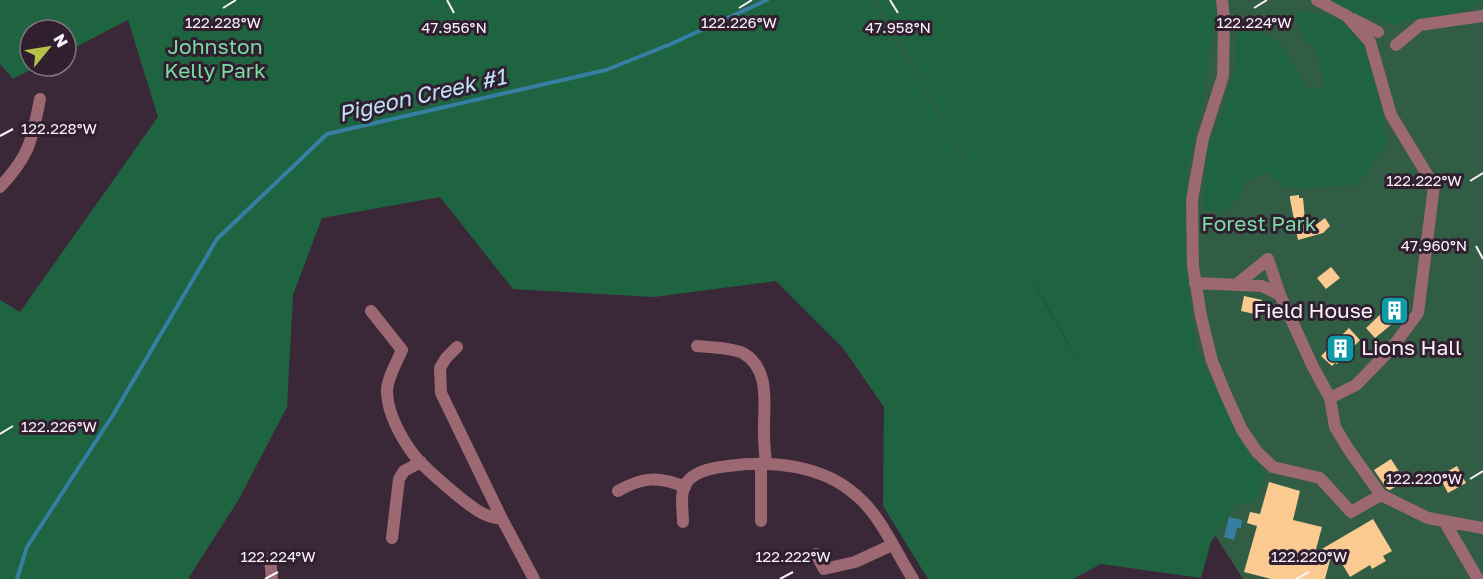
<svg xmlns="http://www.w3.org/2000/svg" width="1483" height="579" viewBox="0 0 1483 579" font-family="'Golos Text',sans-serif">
<rect width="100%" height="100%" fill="#3a2839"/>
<path fill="#325d45" d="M866 0H1483V579H1243L1206 521 1140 462Z"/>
<path fill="#1e6441" d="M0 0H873L1091 384 876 0H1213L1218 10 1209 53 1206 84 1187 171 1185 245 1189 295 1196 349 1245 447 1266 474 1254 504H1236L1211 542 1201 578 1101 564 1073 579H928L883 506 884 407 843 348 776 281 654 297 513 289 440 197 322 218 293 295 287 407 239 499 188 579H0V300L20 312 158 117 128 20 66 52V30H30V66H38L13 79 0 64Z
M1324 0H1483V2L1454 14 1412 19 1396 25 1345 12Z
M1307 11 1340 20 1364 44 1383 113 1387 145 1357 185 1302 188 1284 187 1269 173 1245 180 1242 192 1226 212 1204 210 1206 153 1222 113 1236 66 1237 37 1241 25 1279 41 1309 91 1325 86 1317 51 1303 38 1295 13Z"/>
<path fill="#367fa3" d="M1229 517 1242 520 1241 528H1237L1234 540 1224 537Z"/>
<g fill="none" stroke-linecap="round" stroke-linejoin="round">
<path stroke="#367fa3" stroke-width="4" d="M17 579 27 547 113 415 217 239 327 134 606 70 671 44 767 0"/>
</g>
<path fill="#faca91" d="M1299 195V198H1303L1305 219 1307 218 1309 230 1325 218 1330 226 1323 233 1298 240 1290 199V196Z
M1331 267 1340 278 1326 289 1317 278Z
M1244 296 1262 300 1259 315 1241 311Z
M1397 297 1409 310 1375 338 1366 328 1382 313 1380 311Z
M1349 328 1360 340 1337 364 1335 363 1332 366 1321 356Z
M1391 459 1405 481 1390 490 1387 489 1374 470Z
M1457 466 1466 483 1448 493 1439 476Z
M1269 482 1300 491 1293 520 1322 527 1315 553 1373 519 1392 551 1383 556 1386 561 1372 569 1370 565 1350 577 1333 549 1325 579H1271L1244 572 1257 526 1247 523 1250 512 1260 514Z"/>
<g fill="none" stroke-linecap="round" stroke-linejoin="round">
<path stroke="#9c6872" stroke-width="12" d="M1222 0 1224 21 1223 76 1203 138 1192 200 1193 266 1201 316 1212 361 1226 395 1242 430 1257 452 1273 467 1320 478 1351 512 1381 495
M1317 0 1347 16 1370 42 1391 115 1434 186 1418 313 1391 349 1356 385 1330 398
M1353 19 1378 32
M1396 45 1420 25 1483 16
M0 187C30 155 32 140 40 99
M1195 283 1262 286 1280 295
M1236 285 1268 259 1280 295 1313 367 1330 398 1335 427 1347 447 1381 495 1428 518 1483 528
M371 311 402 350C397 362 386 380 387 393 388 414 401 438 414 455 424 468 466 504 480 512 487 516 494 518 502 519
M697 346C709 347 733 348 743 353 772 370 763 407 764 435 764 444 765 453 766 463
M457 347 446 358 440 368 441 393 502 519 534 579
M761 463V521
M618 491C642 477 659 476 685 487
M1444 521 1478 579
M683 522C683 510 679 493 687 482 695 471 715 467 728 466 772 460 823 465 857 496 881 516 896 553 913 579
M392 538 399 479 404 471 421 462
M816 554 824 569 855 562 892 545
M270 558 272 579"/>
</g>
<path fill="none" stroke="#fdf1fc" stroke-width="2" d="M447 0 454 13M890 0 898 13M223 8 236 0M739 8 752 0M1254 8 1267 0M0 136 13 129M1470 181 1483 173M1476 246 1483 259M0 434 13 426M1470 479 1483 471M265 579 278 572M780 579 793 572M1296 579 1309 572"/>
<defs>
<symbol id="building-square" viewBox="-11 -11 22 22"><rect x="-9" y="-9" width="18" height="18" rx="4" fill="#0f9aa8" stroke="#301f2f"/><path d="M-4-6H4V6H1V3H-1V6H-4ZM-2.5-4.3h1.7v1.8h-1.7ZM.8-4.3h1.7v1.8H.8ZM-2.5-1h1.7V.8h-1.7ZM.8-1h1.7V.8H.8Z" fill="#fff"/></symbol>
</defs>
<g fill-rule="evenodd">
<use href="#building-square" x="1378" y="294" width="33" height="33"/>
<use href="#building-square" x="1324" y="332" width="33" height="33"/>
</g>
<g text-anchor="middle" stroke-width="6" stroke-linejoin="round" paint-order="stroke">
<g font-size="21" fill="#7bdba4" stroke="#301f2f">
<text x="215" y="54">Johnston<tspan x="215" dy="24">Kelly Park</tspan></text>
<text x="1259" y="231">Forest Park</text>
</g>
<g font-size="21" fill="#fdf1fc" stroke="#301f2f" text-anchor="end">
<text x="1373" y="318">Field House</text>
<text x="1361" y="355" text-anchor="start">Lions Hall</text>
</g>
<g font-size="22" font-style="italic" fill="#c0e5fa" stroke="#301f2f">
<text transform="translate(422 95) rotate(-13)" y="8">Pigeon Creek #1</text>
</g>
</g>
<g font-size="15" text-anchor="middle" fill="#fdf1fc" stroke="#301f2f" stroke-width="6" stroke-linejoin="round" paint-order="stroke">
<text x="223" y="28">122.228°W</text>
<text x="739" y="28">122.226°W</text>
<text x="1254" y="28">122.224°W</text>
<text x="454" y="33">47.956°N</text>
<text x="898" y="33">47.958°N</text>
<text x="59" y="134">122.228°W</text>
<text x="1424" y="186">122.222°W</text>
<text x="1434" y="251">47.960°N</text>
<text x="59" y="432">122.226°W</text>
<text x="1424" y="484">122.220°W</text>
<text x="278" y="562">122.224°W</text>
<text x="793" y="562">122.222°W</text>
<text x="1309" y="562">122.220°W</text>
</g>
<g transform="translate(48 48) rotate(60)"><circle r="28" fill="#301f2f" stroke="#827381" stroke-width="1.5"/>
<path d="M0-4.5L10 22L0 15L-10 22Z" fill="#b7c148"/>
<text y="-9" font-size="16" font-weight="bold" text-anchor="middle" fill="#fdf1fc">N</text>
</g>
</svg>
